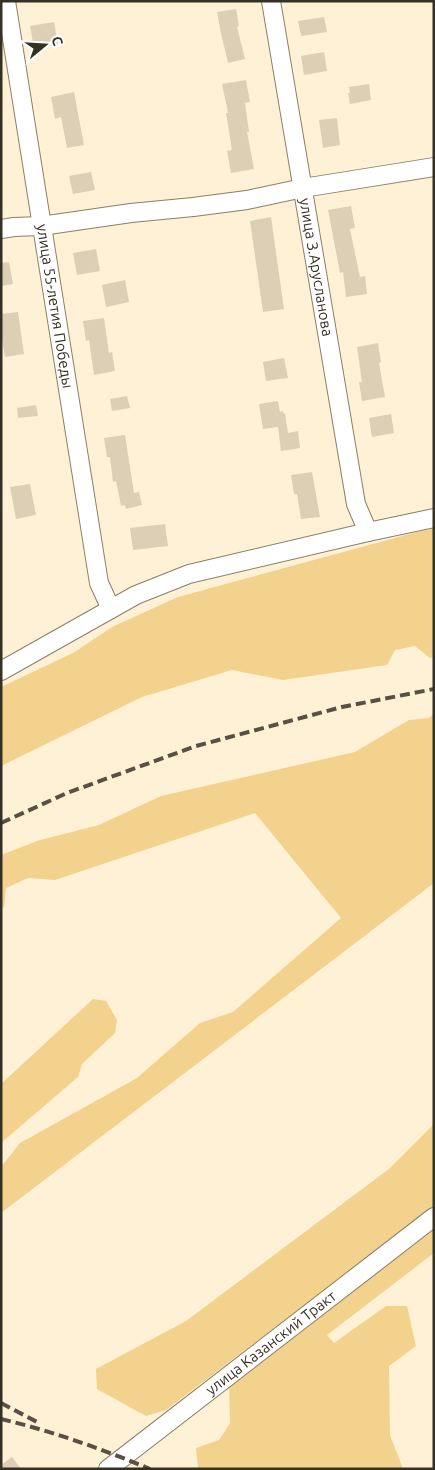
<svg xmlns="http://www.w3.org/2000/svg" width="435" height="1470" viewBox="0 0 435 1470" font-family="Ubuntu,sans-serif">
<rect width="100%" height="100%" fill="#fef1d5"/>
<path fill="#f2d28c" d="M434 528V657L430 658 415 646 395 650 387 665 283 680 232 670 142 697 1 766V687L73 653 112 627 178 597 417 532Z
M434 713V883L1 1213V1167L20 1143 137 1078 200 1023 233 1012 341 918 255 813 55 880 28 878 6 888 4 907 1 908V855L40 840 99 825 161 796 355 752 409 720 429 718Z
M93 999 106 1001 117 1020 115 1033 82 1064 78 1077 1 1143V1084Z
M434 1124V1207L166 1410 146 1416 97 1389 96 1369 186 1321 389 1169Z
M434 1227V1253L327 1335 334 1343 386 1306H407L416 1346 389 1366 390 1435 403 1469H198L196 1448 219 1440 230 1423 229 1384Z"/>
<path fill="#dccfb5" d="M236 9 239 26 237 27 245 59 228 63 220 29 217 12Z
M324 17 327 32 301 36 298 21Z
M54 22 58 44 34 49 30 26Z
M324 52 327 71 304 75 301 56Z
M246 80 250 102 245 103 249 132H247L254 169 231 173 227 151 232 150 226 113H228L222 84Z
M369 84 371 100 350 104 348 93H350L349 87Z
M74 92 84 145 67 148 61 117 55 119 51 97Z
M337 118 340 145 323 148 319 120Z
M91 172 95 190 73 194 69 176Z
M351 206 355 228 350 229 360 277 365 276 367 294 346 297 343 272 340 273 328 210Z
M271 217 284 309 263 312 250 221Z
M96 249 100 271 77 275 73 253Z
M9 262 13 284 1 286V263Z
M125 280 129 302 106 307 102 285Z
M18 312 24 354 5 357 1 334V314Z
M104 318 109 353 112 352 115 371 94 375 89 340 86 341 83 321Z
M378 343 381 362 379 363 385 397 362 401 359 382H362L357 347Z
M284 358 288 378 266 381 263 362Z
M127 396 130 408 112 411 110 399Z
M278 401 280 412 283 411 284 414 285 413 288 433 298 431 300 448 281 451 278 427 263 429 259 404Z
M36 405 38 416 18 418 17 408Z
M391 414 394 433 372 437 369 418Z
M125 435 134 493 139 492 142 505 126 509 125 505 121 506 116 481 113 482 110 457H107L104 438Z
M312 472 320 517 301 519 297 494H294L291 475Z
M30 484 36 515 16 519 10 487Z
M165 524 168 546 133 550 130 528Z
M12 1457 21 1469H1V1465Z"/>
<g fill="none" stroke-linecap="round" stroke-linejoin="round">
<defs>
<g id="minor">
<path id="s1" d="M6 1 99 583 111 609"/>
<path id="s2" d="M271 1 356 504 368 532"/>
<path d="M1 229 14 227 41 226 131 213 193 207 247 200 303 188 434 167"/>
<path d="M1 671 136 595 189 574 368 532 434 518"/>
<path id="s3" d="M108 1469 434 1217"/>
</g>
</defs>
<use href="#minor" stroke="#8b7f66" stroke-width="20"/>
<use href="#minor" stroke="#fff" stroke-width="18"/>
<path stroke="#585143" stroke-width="4" stroke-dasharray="10 5" stroke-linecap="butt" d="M1 823 67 793 196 746 342 707 434 689
M1 1403 39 1423
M1 1419C52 1431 102 1449 150 1469"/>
</g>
<g text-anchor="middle" stroke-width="4" stroke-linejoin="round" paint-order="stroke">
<g font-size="15" fill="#353025" stroke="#fff">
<text dy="5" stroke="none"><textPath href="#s2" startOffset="270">улица З.Арусланова</textPath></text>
<text dy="5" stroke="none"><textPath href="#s1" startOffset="309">улица 55-летия Победы</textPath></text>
<text dy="5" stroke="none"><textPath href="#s3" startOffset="206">улица Казанский Тракт</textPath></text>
</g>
</g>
<rect width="435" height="1470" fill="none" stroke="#353025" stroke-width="5"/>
<g transform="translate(45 45) rotate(72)" stroke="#ffffff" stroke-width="4" paint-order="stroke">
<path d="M0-4L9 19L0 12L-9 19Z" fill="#353025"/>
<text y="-8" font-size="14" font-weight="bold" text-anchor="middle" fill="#353025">С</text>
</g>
</svg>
